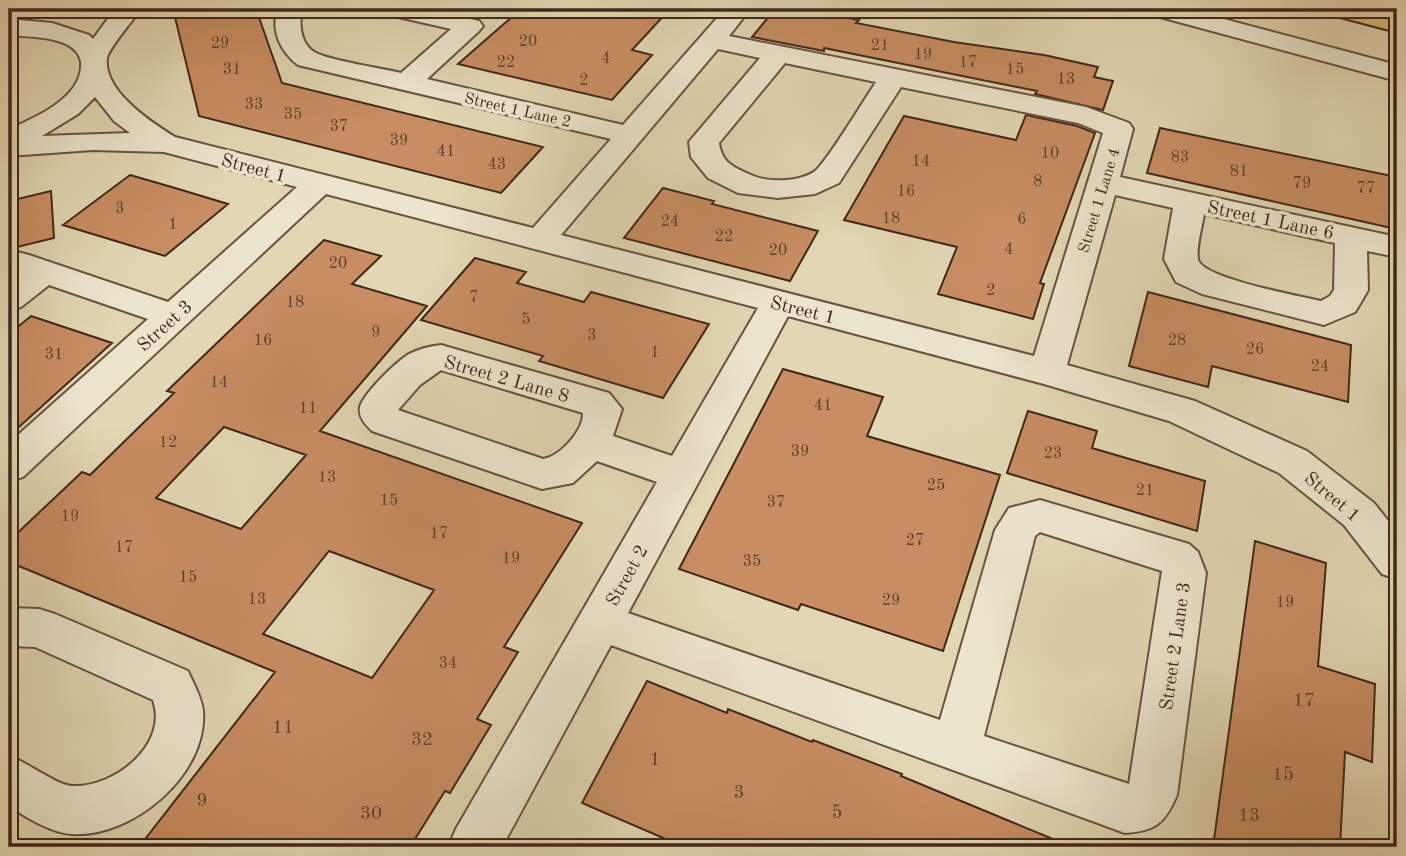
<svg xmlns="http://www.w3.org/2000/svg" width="1406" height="856" viewBox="0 0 1406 856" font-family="'Old Standard TT',serif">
<rect width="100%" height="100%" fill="#e2d7b3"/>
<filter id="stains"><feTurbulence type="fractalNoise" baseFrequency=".00286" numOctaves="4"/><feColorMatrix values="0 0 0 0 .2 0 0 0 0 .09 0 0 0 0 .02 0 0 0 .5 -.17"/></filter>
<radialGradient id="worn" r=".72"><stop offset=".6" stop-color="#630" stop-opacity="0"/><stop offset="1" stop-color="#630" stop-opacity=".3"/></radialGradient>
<path fill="#c88d62" stroke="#41271b" stroke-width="2" fill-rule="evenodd" d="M173 9H256L282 83 543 147 501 193 199 116Z
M521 9H670L632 50 652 55 612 100 458 64Z
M775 9H802L859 20 856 23 954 42 1044 55 1098 67 1094 77 1113 81 1103 110 1035 94 1037 91 824 48V51L752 37Z
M1026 115 1077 126 1095 133 1040 283 1044 284 1033 319 938 294 957 247 844 220 904 116 1016 140Z
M1160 128 1397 177 1396 229 1147 173Z
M130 175 175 188 228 204 165 256 63 225Z
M663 188 714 201 712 204 818 231 790 281 624 238Z
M51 191 54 238 9 249V201Z
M324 240 381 256 352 284 427 306 320 431 582 523 504 647 518 652 477 719 491 725 450 793 445 791 410 847H139L275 672 9 562V541L82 472 90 475 174 393 167 391ZM224 427 306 455 241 529 156 498ZM329 551 434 590 372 678 263 634Z
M475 258 526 272 517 283 584 302 591 292 709 324 663 398 539 361 543 356 421 320Z
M1148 292 1351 345 1348 402 1212 366 1208 387 1129 366Z
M31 316 112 343 9 436V334Z
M783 369 883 397 867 436 1000 475 943 651 801 604 798 610 679 569Z
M1028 411 1097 431 1092 448 1205 481 1197 531 1007 473Z
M1255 541 1326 563 1318 666 1375 684 1372 762 1345 752 1340 847H1213Z
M647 681 727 713 728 709 812 742 813 740 902 774 901 776 1072 847H684L582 803Z"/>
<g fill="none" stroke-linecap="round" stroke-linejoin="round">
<defs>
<path id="minor" d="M115 9H141C133 20 109 48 107 58 103 91 151 122 175 137L533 228 611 139 298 65C281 52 269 29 279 9H303C298 22 300 45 316 53 333 61 380 68 401 73L451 29 385 14 382 9H427L479 21 483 26 479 31 427 79 623 125 725 9H750L729 36 1086 107 1129 123 1133 129 1120 177 1397 237V257L1367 251 1368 290 1360 304 1355 312 1324 325 1202 294 1176 282 1164 259 1173 208 1115 195 1067 365 1195 401 1307 451 1374 503 1397 532V579L1382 574 1344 525 1279 473 1169 421 1044 384 788 316 628 613 940 720 995 530 1009 508 1040 500 1189 544 1198 552 1206 573 1177 795C1165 823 1156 831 1125 833L611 645 502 847H448L456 829 657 482 597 461 573 483 542 489 372 431C366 425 358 417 360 407 364 393 396 362 409 354 419 349 430 346 441 345L609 393 622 409 613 436 672 456 758 308 326 194 23 477 9 481V443L148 319 49 285 21 307 9 310V282L19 274H9V254L17 252 29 255 168 302 297 187 164 152 93 150 9 156V129C35 118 84 97 81 62 80 55 75 49 68 45 50 36 28 37 9 35V19L52 23 89 35 93 39ZM718 49 760 58 694 136 689 142 691 157 708 178 738 193 778 198 815 194 839 183 901 87 1078 123 1103 133 1034 356 561 235ZM785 63 876 82C866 97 825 165 814 172 798 182 768 183 751 175 733 167 722 163 719 143ZM95 97 114 121 130 133 42 136 78 114ZM1204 214 1335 243 1334 290 1330 296 1321 301C1300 296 1200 278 1198 259 1196 246 1202 228 1204 214ZM441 370 583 413C584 430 560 457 543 459L398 410 420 385ZM1040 532 1162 571 1129 784 984 736 1035 536Z
M1145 9H1186L1397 65V81L1149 14Z
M9 608 39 609 55 614 188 671C193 683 202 698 203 711 208 774 133 838 72 834 51 833 26 817 9 806V756C27 762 56 785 72 786 114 788 169 745 153 700L35 647 9 646Z"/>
<path id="major" d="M1325 9H1367L1397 16V32L1329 14Z"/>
</defs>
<use href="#minor" stroke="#695341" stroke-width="4"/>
<use href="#major" stroke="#41271b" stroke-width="4"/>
<use href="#minor" fill="#ece5ce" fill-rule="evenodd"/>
<use href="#major" fill="#e1bc7a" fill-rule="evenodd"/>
</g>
<g text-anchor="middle" stroke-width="7" stroke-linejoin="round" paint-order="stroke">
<g font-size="16" fill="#63402d">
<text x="528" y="46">20</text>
<text x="220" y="48">29</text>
<text x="880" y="50">21</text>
<text x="923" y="59">19</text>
<text x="606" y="63">4</text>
<text x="506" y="67">22</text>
<text x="968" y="67">17</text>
<text x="232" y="74">31</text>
<text x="1015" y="74">15</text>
<text x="1066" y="84">13</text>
<text x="584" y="85">2</text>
<text x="254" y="109">33</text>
<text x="293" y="119">35</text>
<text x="339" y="131">37</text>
<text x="399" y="145">39</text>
<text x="446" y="156">41</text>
<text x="1050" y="158">10</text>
<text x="1180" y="162">83</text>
<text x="921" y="166">14</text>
<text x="497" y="169">43</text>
<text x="1239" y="176">81</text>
<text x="1038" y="186">8</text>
<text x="1302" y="188">79</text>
<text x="1366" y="193">77</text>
<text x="906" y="196">16</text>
<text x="120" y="213">3</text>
<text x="891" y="223">18</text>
<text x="1022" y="224">6</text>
<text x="670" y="226">24</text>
<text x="173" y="229">1</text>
<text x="724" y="241">22</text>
<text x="1009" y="254">4</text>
<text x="778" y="255">20</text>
<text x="338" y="268">20</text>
<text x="991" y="295">2</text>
<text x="474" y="302">7</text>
<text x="295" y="307">18</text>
<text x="526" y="324">5</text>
<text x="376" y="337">9</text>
<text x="592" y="340">3</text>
<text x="263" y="345">16</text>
<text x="1177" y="345">28</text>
<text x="1255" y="354">26</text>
<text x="655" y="357">1</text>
<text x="54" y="359">31</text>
<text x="1320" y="371">24</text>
<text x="219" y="387">14</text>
<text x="823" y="410">41</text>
<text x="308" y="413">11</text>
<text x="168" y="447">12</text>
<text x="800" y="456">39</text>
<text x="1053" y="458">23</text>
<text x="327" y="482">13</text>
<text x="936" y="490">25</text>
<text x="1145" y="495">21</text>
<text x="389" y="505">15</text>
<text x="776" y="507">37</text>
<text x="70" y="521">19</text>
<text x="439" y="538">17</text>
<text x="915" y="545">27</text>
<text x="124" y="552">17</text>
<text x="511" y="563">19</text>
<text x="752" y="566">35</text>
<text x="188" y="582">15</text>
<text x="257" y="604">13</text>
<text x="891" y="605">29</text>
<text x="1285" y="607">19</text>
<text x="448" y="668">34</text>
</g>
<g font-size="16" fill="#41271b" stroke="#ece5ce">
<text transform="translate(518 109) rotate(13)" y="6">Street 1 Lane 2</text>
<text transform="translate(1098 200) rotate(-73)" y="6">Street 1 Lane 4</text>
</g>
<g font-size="19" fill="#41271b" stroke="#ece5ce">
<text transform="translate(254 167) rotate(15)" y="7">Street 1</text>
<text transform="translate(1271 219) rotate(12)" y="7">Street 1 Lane 6</text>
<text transform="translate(803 309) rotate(14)" y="7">Street 1</text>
<text transform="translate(164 325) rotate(-42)" y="7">Street 3</text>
<text transform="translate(507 378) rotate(16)" y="7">Street 2 Lane 8</text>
<text transform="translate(1333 496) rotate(40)" y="7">Street 1</text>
<text transform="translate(626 575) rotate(-61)" y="7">Street 2</text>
<text transform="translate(1174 646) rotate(-82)" y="7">Street 2 Lane 3</text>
</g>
<g font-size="19" fill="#63402d">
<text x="1304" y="706">17</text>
<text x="283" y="733">11</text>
<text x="422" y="745">32</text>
<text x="655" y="765">1</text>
<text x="1283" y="780">15</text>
<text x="739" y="798">3</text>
<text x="202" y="806">9</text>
<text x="837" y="818">5</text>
<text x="371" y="819">30</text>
<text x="1249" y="821">13</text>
</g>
</g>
<rect width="1406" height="856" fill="none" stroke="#e2d7b3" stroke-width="35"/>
<rect x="10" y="10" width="1385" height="835" fill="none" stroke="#41271b" stroke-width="3.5"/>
<rect x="18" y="18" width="1371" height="821" fill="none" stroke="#41271b" stroke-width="2"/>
<rect width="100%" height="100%" filter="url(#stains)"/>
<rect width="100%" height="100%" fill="url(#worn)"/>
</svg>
